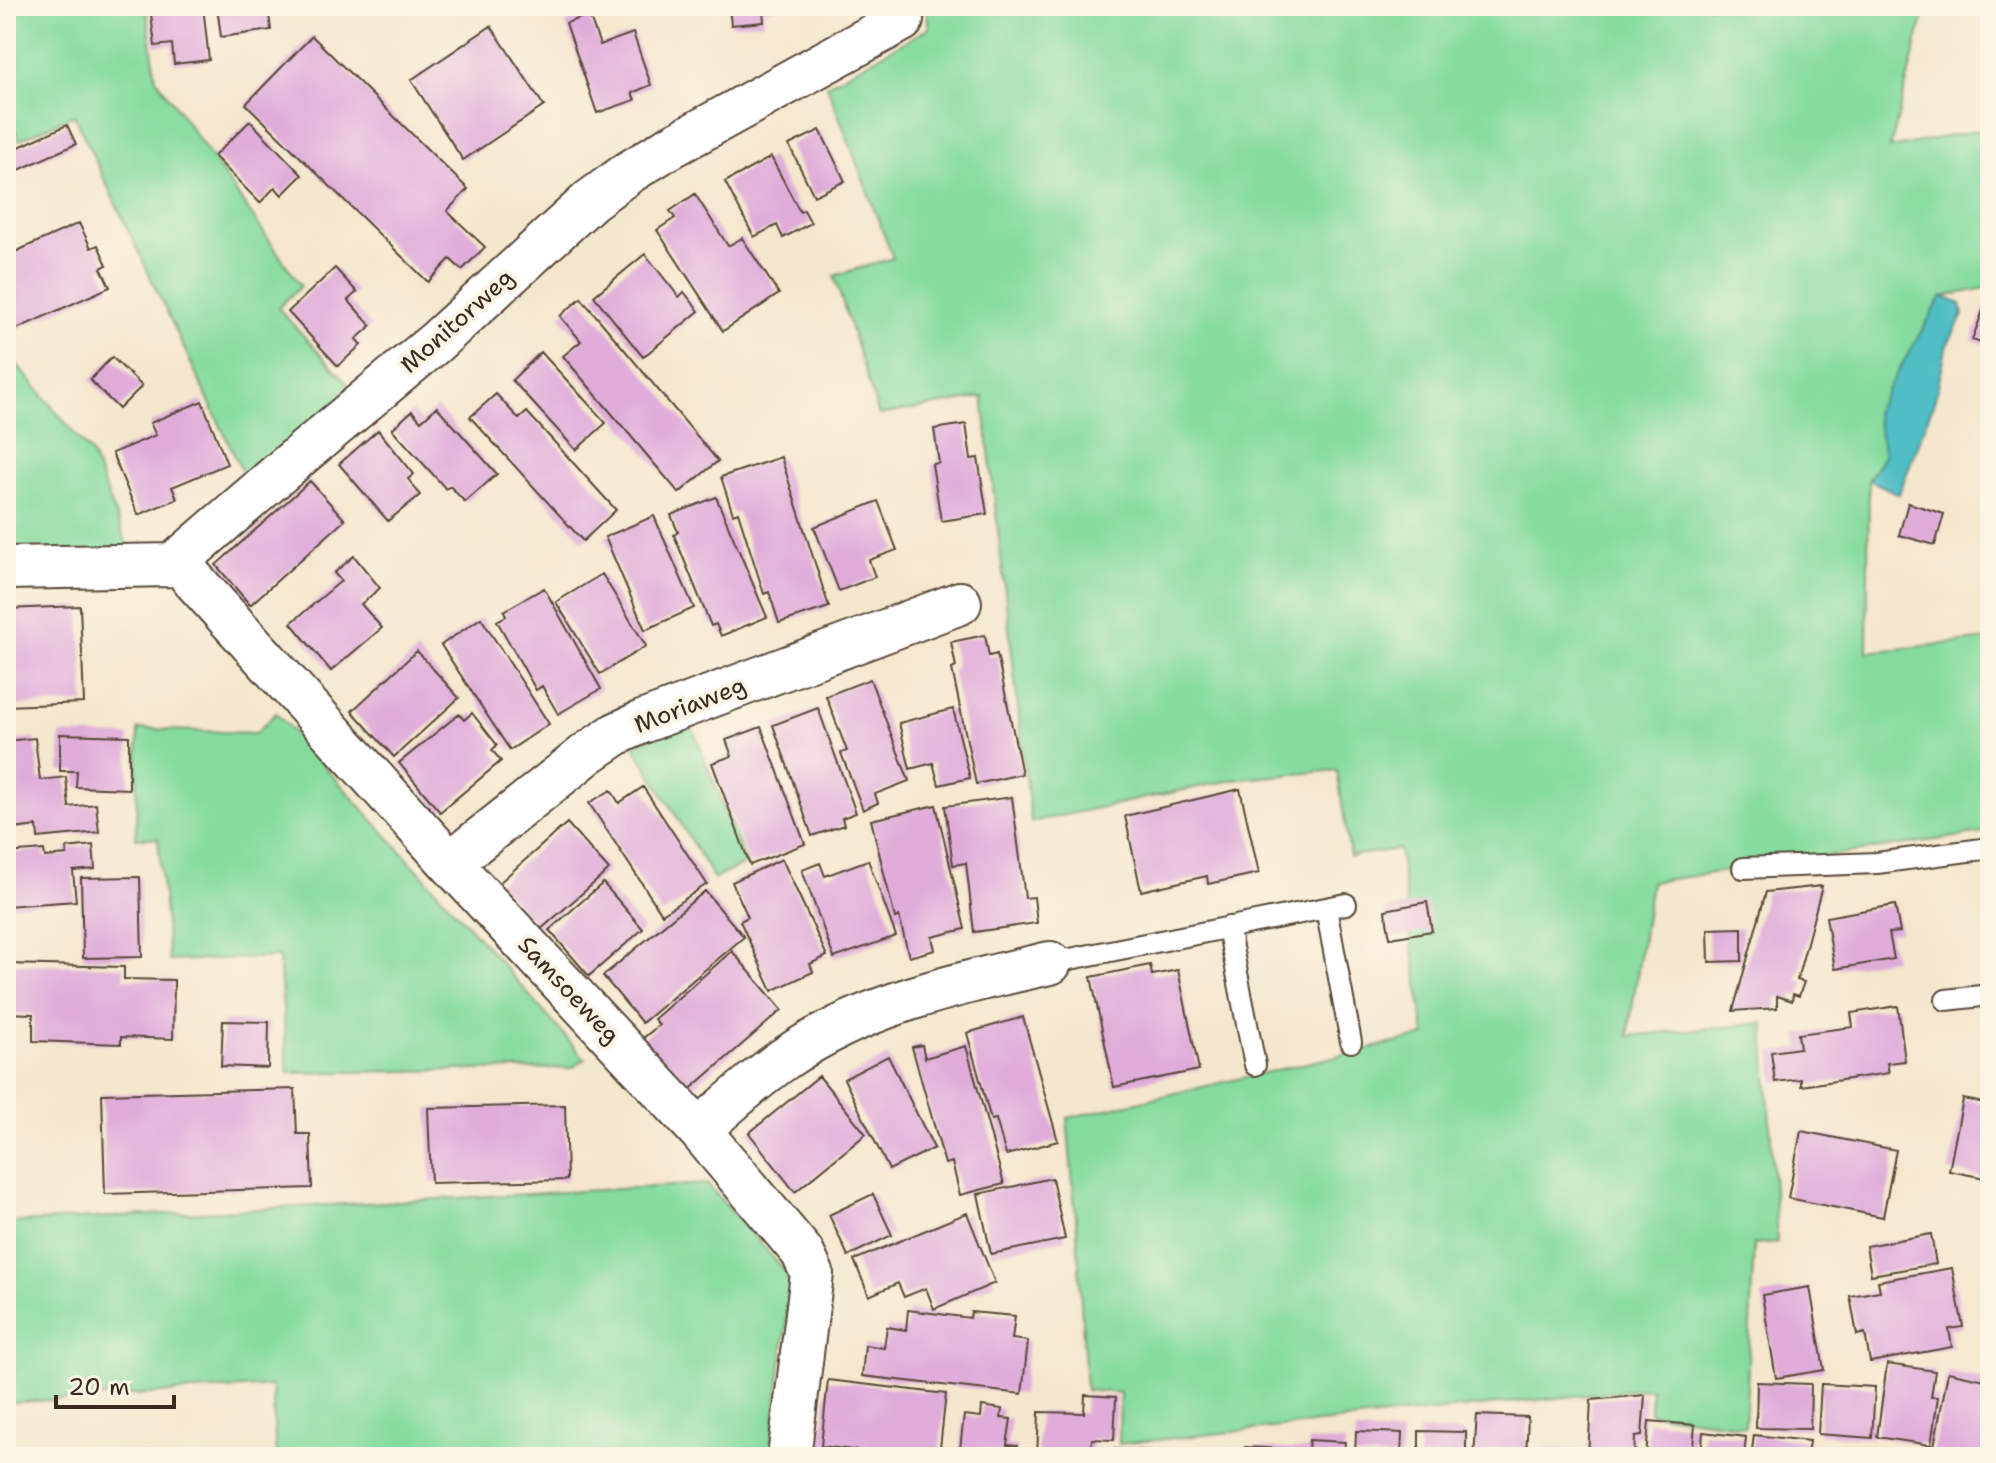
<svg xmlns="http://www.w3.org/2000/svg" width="1996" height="1463" viewBox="0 0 1996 1463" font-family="'Shantell Sans',sans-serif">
<rect width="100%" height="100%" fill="#fcf5e5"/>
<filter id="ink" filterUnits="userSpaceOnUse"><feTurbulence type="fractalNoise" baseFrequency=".0125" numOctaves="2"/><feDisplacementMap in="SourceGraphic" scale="16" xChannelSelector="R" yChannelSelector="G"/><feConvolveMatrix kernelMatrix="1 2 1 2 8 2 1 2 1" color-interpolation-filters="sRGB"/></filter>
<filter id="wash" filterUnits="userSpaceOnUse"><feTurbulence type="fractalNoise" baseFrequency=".006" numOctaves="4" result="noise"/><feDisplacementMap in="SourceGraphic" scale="32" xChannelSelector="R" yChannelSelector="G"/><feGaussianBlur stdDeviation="1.8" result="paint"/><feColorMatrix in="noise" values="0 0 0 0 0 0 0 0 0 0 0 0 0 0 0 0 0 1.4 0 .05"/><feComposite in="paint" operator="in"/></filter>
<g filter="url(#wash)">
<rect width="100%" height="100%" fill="#f5e7cd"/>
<path fill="#86dc9f" stroke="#60835e" stroke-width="2" d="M6 6H146L156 78 301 286 278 308 357 394 248 484 74 115 19 140 6 111Z
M926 6H1926L1890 148 1990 128V287L1942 297 1875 411 1885 455 1869 480 1867 652 1990 639V832L1651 882 1628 1036 1764 1023 1777 1242 1754 1244 1745 1426 1650 1413 1651 1388 1119 1444 1120 1393 1086 1390 1077 1230 1067 1118 1425 1036 1399 849 1350 856 1337 770 1232 780 1031 822 983 397 879 415 834 276 893 258 827 85 929 28Z
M6 351 92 455 135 565 6 548Z
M276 713 481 940 585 1059 572 1068 288 1073 279 957 169 961 158 838H136L138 729 256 733Z
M689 719 746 863 714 879 634 746Z
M707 1184 785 1271 790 1290 770 1457H276L272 1386 6 1403V1223Z"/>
<path fill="#50bec5" stroke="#467472" stroke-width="2" d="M1942 296 1961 304 1963 315 1947 345 1935 399 1899 494 1869 480 1884 455 1875 411Z"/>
<g id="blocks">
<path fill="#e0adda" d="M150 6H203L209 60 174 64 172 44 155 46Z
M217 6H268L271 30 221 37Z
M729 6H782V8L763 10 764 22 731 25Z
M589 15 600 45 633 33 651 85 632 93 635 100 597 113 566 23Z
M491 26 544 106 463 160 411 80Z
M312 36 468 189 447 211 485 247 462 270 450 259 428 282 246 104Z
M250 121 302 175 282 195 275 187 260 203 214 156Z
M67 125 76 144 8 175 6 171V153Z
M820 130 845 181 814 196 789 145Z
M771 157 800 212 804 210 811 223 783 238 777 225 754 237 725 182Z
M695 194 728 246 742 238 779 294 723 331 657 230 675 218 670 211Z
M79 223 91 248 98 245 107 265 101 268 110 287 10 332 6 324V256Z
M645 254 679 297 684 292 699 311 643 357 594 296Z
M335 268 357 292 348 300 371 326 356 339 361 345 338 366 288 312Z
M581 298 718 461 679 493 563 356 581 341 560 316Z
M1984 308 1990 310V346L1972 340Z
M541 352 606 423 576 450 512 380Z
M112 357 142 386 119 409 90 380Z
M496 394 519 419 527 412 616 510 583 541 470 417Z
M202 401 227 464 172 487 177 499 138 515 112 453 156 435 150 423Z
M437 407 497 474 465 502 450 486 446 489 392 429 412 411 421 421Z
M966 424 971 459 978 458 987 514 941 521 932 464 939 463 934 429Z
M378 430 414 474 408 479 420 495 388 521 339 464Z
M781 457 829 607 779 623 769 592 764 594 738 512 733 514 721 477Z
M310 481 345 520 250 605 216 565Z
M716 497 767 617 721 636 716 624 711 626 674 535 678 532 671 515Z
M878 501 897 550 869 560 875 577 839 591 814 527Z
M1908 503 1944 514 1935 545 1899 535Z
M654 516 694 608 645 630 605 537Z
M354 556 380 588 361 604 382 628 331 671 291 623 341 581 334 573Z
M602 574 646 646 600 674 556 602Z
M544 588 601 689 558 714 542 686 536 690 497 621 506 616 504 611Z
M80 606 84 703 6 706V609Z
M481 618 549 724 510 750 441 645Z
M985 635 989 656 997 654 1022 774 976 784 952 669 956 667 951 642Z
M417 651 459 698 394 757 352 711Z
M870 679 909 781 875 794 878 803 863 810 841 753 847 751 826 696Z
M818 708 856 813 842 818 844 825 812 836 773 725Z
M953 709 970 778 939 785 933 763 910 769 899 723Z
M472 713 497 745 492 750 501 761 440 812 399 763 459 714 464 720Z
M761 727 805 844 750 865 712 763 732 756 726 740Z
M60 734 129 736V789L76 787 77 771H60Z
M35 738 40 780 66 777 69 807 96 804 99 832 38 838 37 826 6 830V741Z
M643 787 707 884 662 914 589 803 611 790 619 803Z
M1240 789 1259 873 1208 884 1207 876 1141 891 1125 816Z
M1012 797 1025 898 1034 897 1037 923 974 932 966 863 953 865 945 806Z
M936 805 965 929 932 937 935 950 909 957 899 916 895 918 871 820Z
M567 823 609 870 540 930 499 883Z
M93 845 95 869 73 871 76 901 6 906V853L44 850 45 857 67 855 66 848Z
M782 859 827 956 810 964 813 972 772 991 740 921 748 917 732 882Z
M868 860 896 936 834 958 802 870 820 863 825 876Z
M140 877 142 957 83 958 81 878Z
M603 883 643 929 589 976 549 930Z
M1822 886 1797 980 1804 982 1799 996 1793 994 1792 1001 1777 996V1008L1733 1011 1766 892Z
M705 891 744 937 642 1023 603 976Z
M1427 902 1432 931 1390 938 1385 910Z
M1895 905 1900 932 1889 933 1894 959 1835 969 1826 917Z
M1742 928V961L1709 962 1708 929Z
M732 951 782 1010 687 1092 642 1039 659 1025 654 1019Z
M6 964 124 967V979L174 980 173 1039 121 1037V1044L33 1041V1014L6 1013Z
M1150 965 1152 975 1178 970 1199 1070 1114 1087 1091 977Z
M1898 1006 1905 1061 1887 1063 1889 1073 1801 1086V1079L1775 1082 1771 1052 1800 1048 1798 1034 1853 1027 1851 1013Z
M1023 1017 1058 1141 1006 1155 996 1119 991 1120 967 1033Z
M223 1021 269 1022 268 1068 221 1066Z
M922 1045 925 1058 966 1046 1004 1184 960 1195 952 1162 945 1164 912 1047Z
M888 1056 934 1148 889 1170 844 1079Z
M819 1076 866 1134 795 1192 749 1133Z
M295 1089 297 1134H310L312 1188 105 1194 102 1094Z
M1963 1099 1990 1104V1179L1949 1171Z
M565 1105 567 1180 431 1183 428 1108Z
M1801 1131 1896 1150 1883 1217 1788 1198Z
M1052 1178 1065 1239 991 1254 978 1194Z
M873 1194 892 1235 848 1256 829 1215Z
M967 1213 995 1283 934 1309 926 1288 904 1297 898 1283 869 1296 854 1260Z
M1931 1234 1936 1264 1871 1275 1866 1246Z
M1952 1268 1963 1327 1949 1329 1952 1347 1870 1362 1865 1333 1857 1335 1850 1296 1880 1291 1878 1281Z
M1810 1287 1824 1370 1776 1378 1762 1295Z
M908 1310 970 1318 971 1312 1015 1316 1012 1339 1028 1341 1022 1394 862 1376 865 1345 884 1348 887 1327 906 1330Z
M1887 1364 1935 1371 1931 1397H1938L1931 1445 1877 1437Z
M1948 1372 1990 1381V1424L1983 1457H1963L1933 1451Z
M828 1380 946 1394 939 1457H907L821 1446Z
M1757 1382 1811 1384 1810 1429 1756 1428Z
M1821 1384 1875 1387 1872 1438 1818 1434Z
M1085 1395 1116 1397 1114 1440 1092 1439 1091 1457H1037L1039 1412 1084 1413Z
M1645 1395 1642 1436 1635 1437 1634 1457H1588L1591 1400Z
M982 1406 1002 1409 1001 1418 1011 1419 1007 1445 1017 1446 1016 1457H959L964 1415 981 1417Z
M1477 1415 1528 1417 1526 1457H1474Z
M1649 1421 1695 1425 1692 1457H1646Z
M1356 1431 1402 1433 1401 1457H1355Z
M1419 1431 1466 1432V1457H1419Z
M1703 1432 1746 1437 1744 1457H1701Z
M1754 1435 1809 1441 1807 1457H1751Z
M1309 1440 1345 1442 1344 1457H1244L1245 1447 1308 1450Z
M1545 1448 1581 1451V1457H1544Z
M1113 1449 1179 1452V1457H1113Z"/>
</g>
</g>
<g filter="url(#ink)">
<use href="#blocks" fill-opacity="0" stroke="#574638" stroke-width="2"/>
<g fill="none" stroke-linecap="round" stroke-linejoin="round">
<defs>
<path id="lane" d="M1743 868 1877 863 1990 848
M1326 908 1351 1042
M1228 927 1255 1065
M1050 963 1346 904
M1946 1000 1990 995"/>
<path id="street" d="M6 568 173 565 304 452 436 342 591 200 628 173 665 150 902 20
M191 577 450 863 699 1130 802 1252 812 1273 811 1282 789 1457
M450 863 588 753 616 734 642 722 960 603
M699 1130C727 1105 754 1080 784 1059 863 1004 958 984 1050 963"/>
</defs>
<use href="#lane" stroke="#574638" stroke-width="24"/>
<use href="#street" stroke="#574638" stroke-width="46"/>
<use href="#lane" stroke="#fff" stroke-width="20"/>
<use href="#street" stroke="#fff" stroke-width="42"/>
</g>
</g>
<g text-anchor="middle" stroke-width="8" stroke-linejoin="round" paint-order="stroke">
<g font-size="24" fill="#3b2a1e" stroke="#fcf5e5">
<text transform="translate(457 321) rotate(-42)" y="8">Monitorweg</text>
<text transform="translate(690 705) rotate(-21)" y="8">Moriaweg</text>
<text transform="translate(569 990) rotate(47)" y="8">Samsoeweg</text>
</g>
</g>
<rect width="1996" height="1463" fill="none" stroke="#fcf5e5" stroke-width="32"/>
<path d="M56 1395v12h118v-12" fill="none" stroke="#3b2a1e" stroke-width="4"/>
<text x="68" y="1395" font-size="24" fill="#3b2a1e" stroke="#fcf5e5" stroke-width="6" paint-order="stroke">20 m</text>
</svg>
